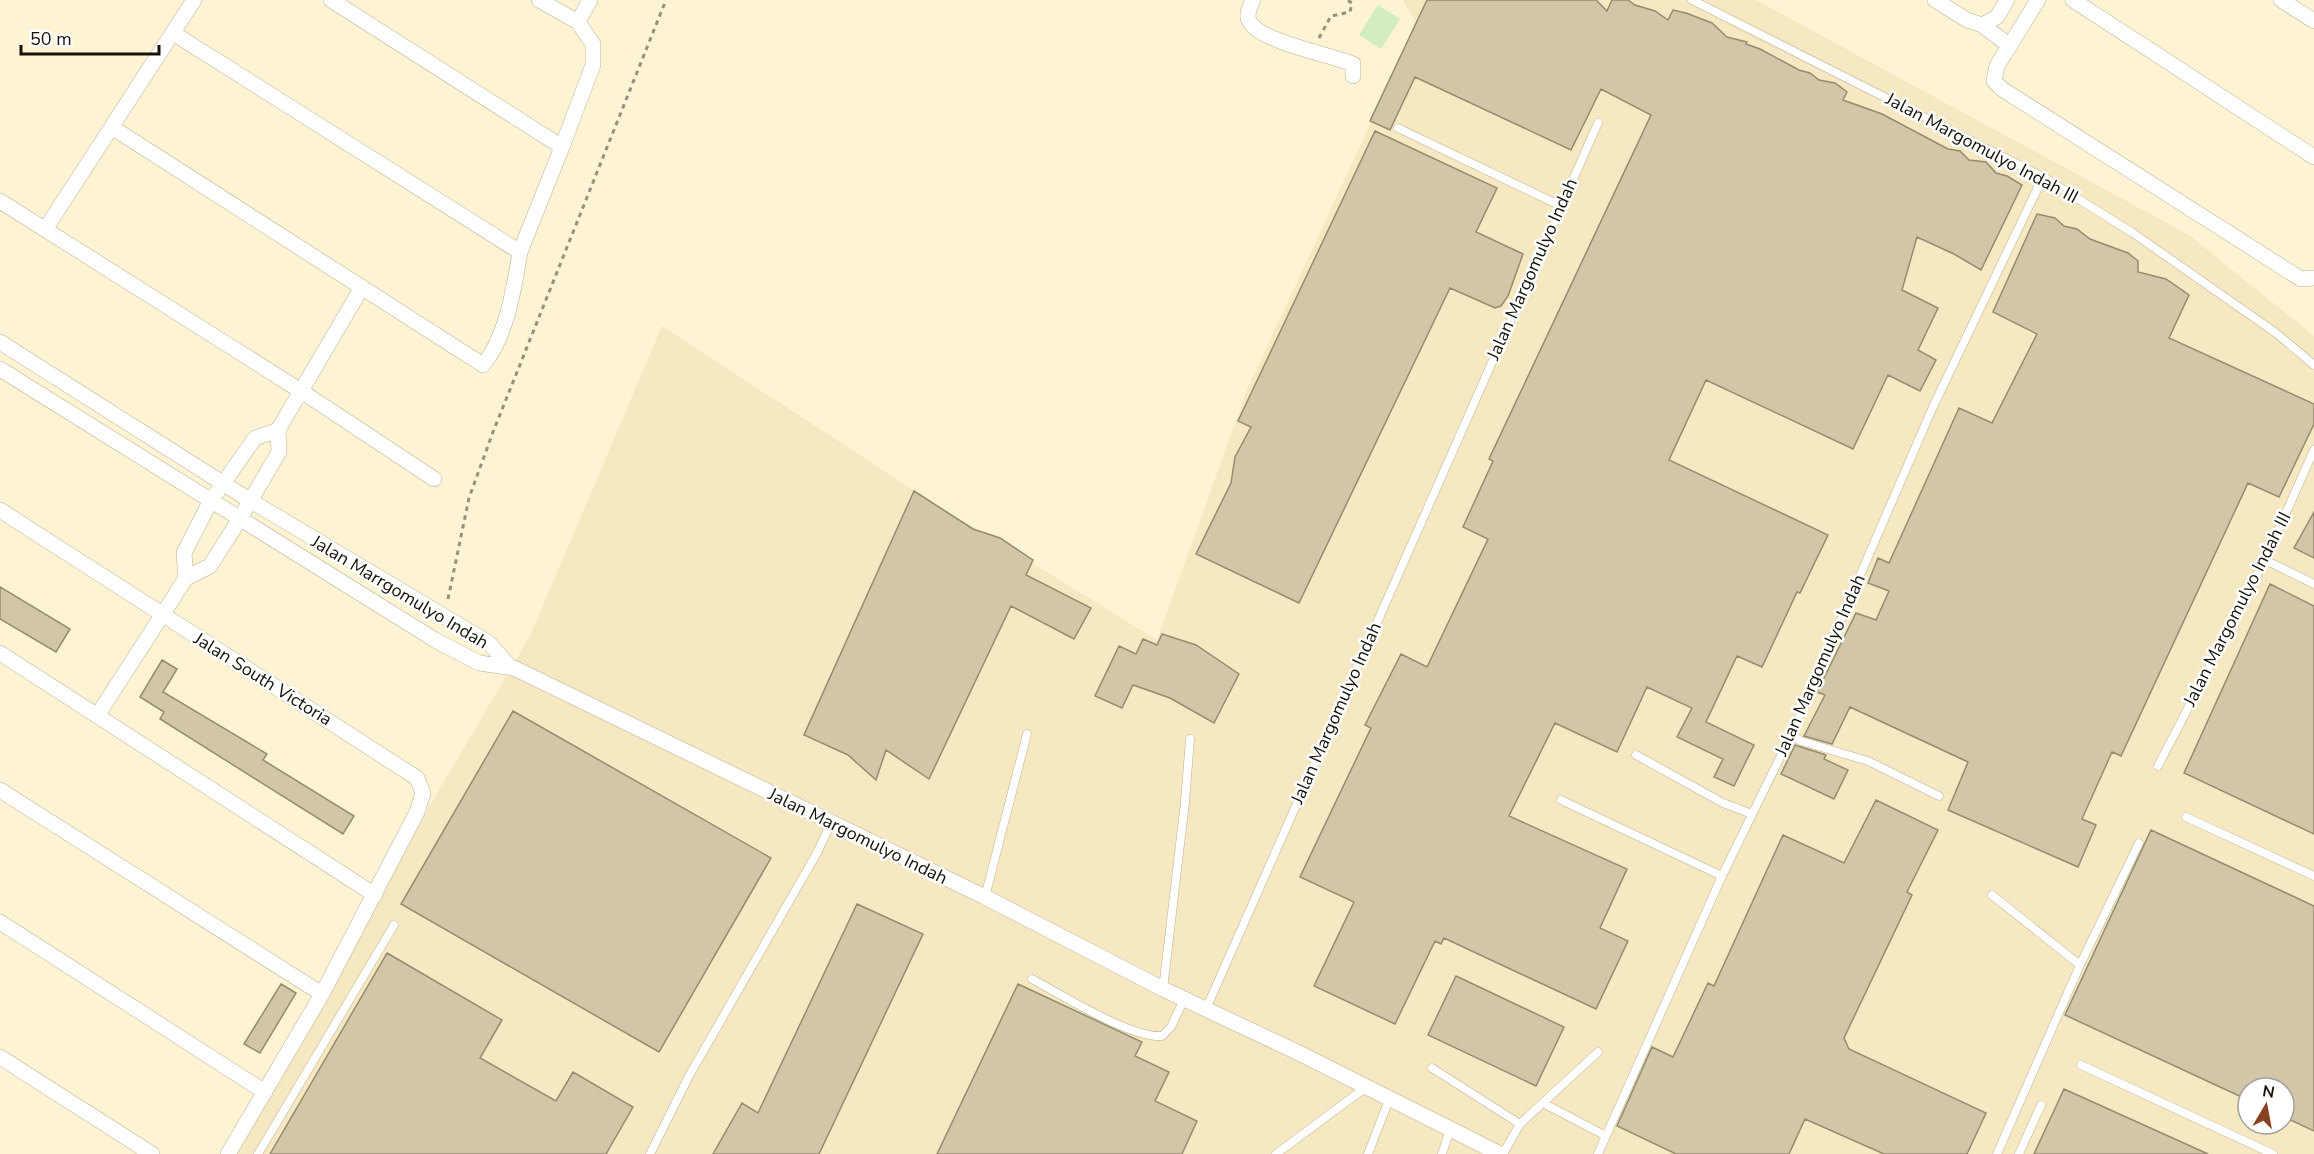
<svg xmlns="http://www.w3.org/2000/svg" width="2314" height="1154" viewBox="0 0 2314 1154" font-family="'Nunito Sans',sans-serif">
<rect width="100%" height="100%" fill="#fef3d3"/>
<path fill="#f6e8c1" fill-rule="evenodd" d="M1403 0H1756L2189 235 2314 336V1154H224L530 636 662 326 910 488 1157 640 1247 390 1417 23ZM2248 1088H2284V1124H2248Z"/>
<path fill="#d2edc2" d="M1378 5 1400 19 1381 49 1359 35Z"/>
<path fill="#d1c7a8" stroke="#958b6d" stroke-width="1.5" d="M1427 0H1596L1607 11 1612 0H1628L1635 5 1655 11 1668 20 1673 10 1686 13 1712 23 1727 37 1747 42 1746 44 1760 49 1799 70 1810 73 1819 80 1835 83 1847 92 1843 100 1882 114 1948 149 1960 151 1969 160 1986 162 1996 173 2007 176 2022 185 1981 270 1954 254 1917 237 1902 290 1938 308 1918 350 1936 360 1920 391 1888 375 1853 449 1706 380 1669 460 1828 535 1800 593 1797 592 1762 667 1737 656 1706 722 1754 745 1734 786 1714 777 1723 759 1677 737 1692 708 1647 687 1617 752 1555 723 1509 816 1627 869 1600 928 1628 941 1596 1009 1444 938 1441 944 1435 941 1395 1024 1314 986 1354 902 1300 877 1371 728 1365 725 1401 654 1427 667 1488 539 1463 527 1493 461 1489 459 1651 115 1601 89 1571 150 1415 77 1390 130 1370 121Z
M1375 131 1497 188 1476 232 1523 254 1508 296 1501 306 1495 308 1450 288 1299 603 1196 554 1231 483 1235 457 1251 427 1238 421Z
M2037 214 2055 218 2064 226 2077 229 2090 239 2128 253 2138 261V272L2166 279 2189 295 2169 338 2314 404V424L2279 497 2248 483 2121 756 2112 752 2082 819 2096 825 2078 867 1948 810 1968 762 1850 707 1832 744 1804 736 1825 695 1817 692 1856 613 1876 620 1889 591 1868 583 1878 558 1889 563 1959 408 1992 423 2037 334 1993 312Z
M914 491 973 529 1000 538 1033 560 1026 575 1091 608 1074 639 1011 606 929 779 886 750 876 780 848 755 804 735Z
M2314 512V558L2294 548Z
M2270 584 2314 606V834L2184 773Z
M0 587 70 629 56 652 0 619Z
M1162 634 1196 645 1239 674 1214 723 1170 698 1133 685 1122 708 1095 696 1119 646 1136 654 1143 639 1157 645Z
M162 660 177 669 163 692 267 754 263 760 354 816 343 834 160 719 164 712 140 697Z
M513 711 771 858 659 1052 401 904Z
M1795 745 1826 755 1824 759 1848 770 1834 799 1781 774Z
M1876 800 1938 830 1907 892 1912 895 1844 1038 1849 1049 1986 1113 1967 1154H1884L1805 1119 1789 1154H1676L1617 1126 1652 1047 1673 1057 1708 983 1714 986 1783 835 1844 863Z
M2151 830 2314 906V1131L2284 1117V1088H2248V1100L2065 1015Z
M857 904 923 934 819 1154H713L742 1103 758 1113Z
M387 953 502 1020 480 1058 556 1101 573 1072 633 1107 606 1154H270Z
M1456 976 1564 1027 1536 1086 1428 1035Z
M281 984 296 993 260 1053 244 1044Z
M1018 984 1142 1042 1135 1056 1169 1072 1155 1101 1197 1121 1182 1154H937Z
M2064 1089 2208 1154H2034Z"/>
<g fill="none" stroke-linecap="round" stroke-linejoin="round">
<defs>
<path id="service" d="M1692 0 2043 177 2133 233 2276 333 2314 365
M1398 128 1559 205
M2265 560 2314 584
M1791 735 1801 741 1868 761 1939 796
M1636 755 1723 803 1752 814
M2158 766 2265 560 2314 450
M1561 800 1722 876
M2186 817 2314 876
M1992 895 2080 965
M985 897 1027 734
M1032 979C1062 995 1130 1038 1162 1036L1171 1027 1184 999
M1163 989 1185 802 1190 739
M1206 1009 1598 123
M2081 1065 2273 1154
M1432 1068 1520 1124
M1543 1103 1606 1136
M258 1154 394 925
M650 1154 689 1076 817 853 831 823
M1276 1154 1365 1088
M1368 1154 1389 1100
M1442 1154 1450 1129
M1503 1154 1520 1124 1598 1052
M1598 1154 1722 876 1791 735 1932 409 2043 177
M1997 1154 2080 965 2139 843
M2019 1154 2041 1105"/>
<path id="minor" d="M539 0 578 22 590 0
M1253 0C1250 7 1245 15 1250 22 1261 42 1329 54 1353 64V76
M1935 0 1967 20 1982 25 1997 17 2007 0
M2038 0 1997 66 1994 81 2002 89 2301 279 2314 278
M2073 0 2314 157
M2281 0 2314 21
M1982 25 2010 46
M173 33 520 252 562 147 331 0
M113 128 483 365C507 336 514 288 520 252
M562 147 593 65V44L578 22
M0 201 301 391 434 479
M46 228 194 0
M0 342 251 501 489 643 509 666
M0 369 435 640 479 663 514 668 985 897 1163 989 1299 1053 1500 1154
M0 510 417 778 423 793 417 812 322 994 228 1154
M186 578 184 553 210 502 255 438 278 430
M0 653 375 895
M97 716 186 578 210 566 239 520 279 452 278 430 361 289
M0 790 322 994
M0 922 265 1092
M0 1057 152 1154"/>
</defs>
<use href="#service" stroke="#baaf91" stroke-width="9"/>
<use href="#minor" stroke="#baaf91" stroke-width="16"/>
<path stroke="#98907a" stroke-width="3" stroke-dasharray="4.5 4.5" stroke-linecap="butt" d="M1319 38 1331 16 1350 12 1352 3 1347 0
M448 599 469 498 493 432 666 0"/>
<use href="#service" stroke="#fff" stroke-width="8"/>
<use href="#minor" stroke="#fff" stroke-width="15"/>
</g>
<g text-anchor="middle" stroke-width="5" stroke-linejoin="round" paint-order="stroke">
<g font-size="18" fill="#161207" stroke="#fff">
<text transform="translate(1982 148) rotate(28)" y="6">Jalan Margomulyo Indah III</text>
<text transform="translate(1532 269) rotate(-66)" y="6">Jalan Margomulyo Indah</text>
<text transform="translate(400 592) rotate(31)" y="6">Jalan Marrgomulyo Indah</text>
<text transform="translate(2237 609) rotate(-63)" y="6">Jalan Margomulyo Indah III</text>
<text transform="translate(1820 665) rotate(-66)" y="6">Jalan Margomulyo Indah</text>
<text transform="translate(263 679) rotate(32)" y="6">Jalan South Victoria</text>
<text transform="translate(1336 713) rotate(-66)" y="6">Jalan Margomulyo Indah</text>
<text transform="translate(858 836) rotate(26)" y="6">Jalan Margomulyo Indah</text>
</g>
</g>
<g transform="translate(2266 1106) rotate(10)"><circle r="28" fill="#ffffff" stroke="#a2a09c" stroke-width="1.5"/>
<path d="M0-4.5L10 22L0 15L-10 22Z" fill="#8a4223"/>
<text y="-9" font-size="16" font-weight="bold" text-anchor="middle" fill="#161207">N</text>
</g>
<path d="M21 45v9h138v-9" fill="none" stroke="#161207" stroke-width="3"/>
<text x="30" y="45" font-size="18" fill="#161207" stroke="#ffffff" stroke-width="4.5" paint-order="stroke">50 m</text>
</svg>
